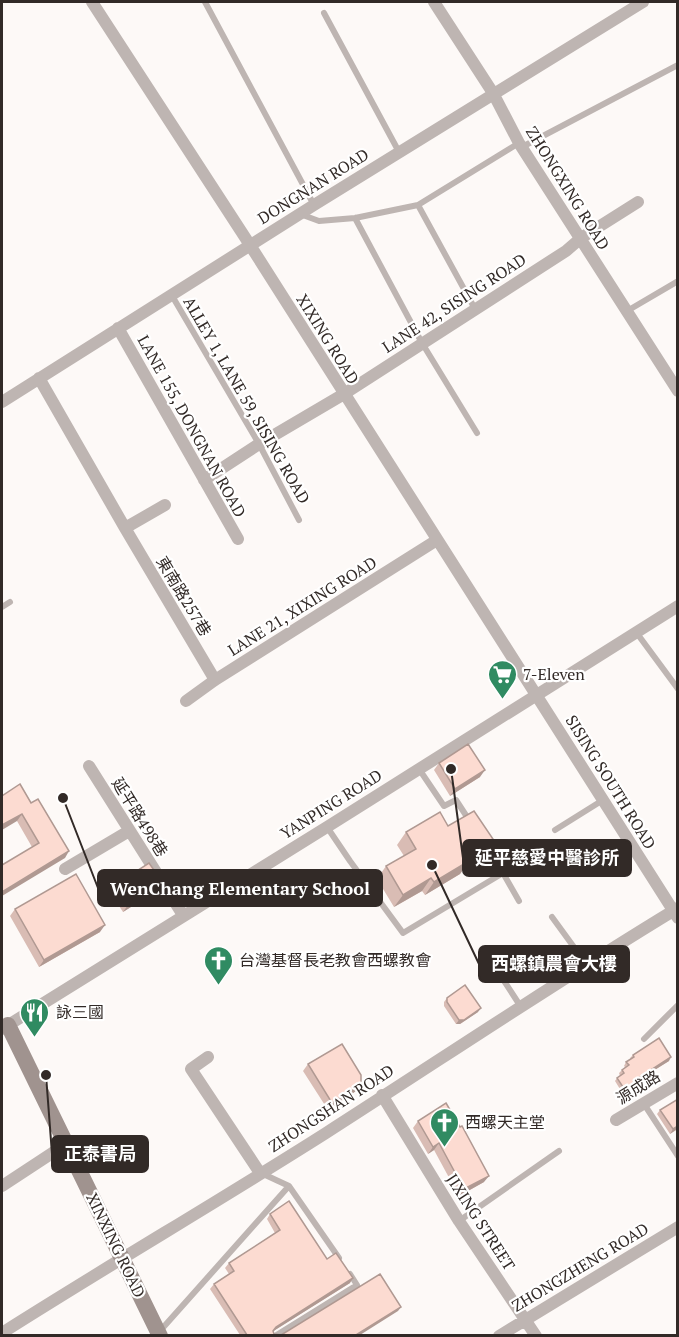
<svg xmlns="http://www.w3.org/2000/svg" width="679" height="1337" viewBox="0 0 679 1337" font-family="'PT Serif','Noto Sans TC',serif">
<rect width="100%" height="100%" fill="#fdf9f7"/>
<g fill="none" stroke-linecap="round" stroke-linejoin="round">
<path stroke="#beb5b2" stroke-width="6" d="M205 2 314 205
M324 13 399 152
M522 147 678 65
M418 205 475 309
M300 214 319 221 355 218 418 205 519 143
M355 218 422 343 477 433
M171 294 259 444 299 520
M627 311 678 281
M2 607 10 602
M636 632 678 689
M419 769 444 806 456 800 469 820
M327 827 350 861 403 933 503 873 483 842
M555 830 603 800
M503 873 519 901
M552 917 587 965
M497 970 521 1007
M644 1039 678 1005
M644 1104 678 1156
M261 1173 289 1186 339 1258
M459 1221 559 1151
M160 1331 289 1186
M275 1336 357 1285 350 1274"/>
<path stroke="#beb5b2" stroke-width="12" d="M92 2 250 245 678 918
M434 2 493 93 519 143 678 391
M118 328 238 539
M39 378 125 528 215 680
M2 402 314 205 643 2
M204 480 259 444 344 394 566 251 581 238 638 202
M125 528 165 505
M186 701 215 680 437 540
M89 766 183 915
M65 869 129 831
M2 1029 327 827 678 606
M208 1057 191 1069 260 1173
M382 1095 459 1221 536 1336
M616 1120 678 1083
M2 1186 66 1144
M2 1333C109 1265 219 1201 326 1133 443 1058 559 980 678 908
M499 1336 678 1227"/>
<path stroke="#a0938f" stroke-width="16" d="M8 1025 160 1336"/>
</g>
<path fill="#d9bcb4" d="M439 763 480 777 450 796 434 770Z
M20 784 65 858 32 847 17 821Z
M448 826 493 839 483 852 469 861 460 874 425 895 422 891 394 907 377 879 386 866 404 856 397 845 406 832Z
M115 885 158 890 123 912 110 892Z
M15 909 100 932 39 967 10 916Z
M447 998 478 1012 460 1024H456L444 1006V1002Z
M633 1055 669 1061 638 1080 636 1086 623 1094 615 1081 617 1078 620 1076 619 1073 625 1067 624 1066 626 1062 631 1059 630 1058Z
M308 1064 356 1091 328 1110 303 1071Z
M678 1099V1129L670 1134 657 1114 660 1110Z
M418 1121 460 1127 484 1182 459 1196 434 1150 428 1154 413 1128Z
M270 1214 327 1259 350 1283 273 1331 274 1334 281 1335H240L210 1289 214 1284 229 1274 225 1268 229 1263 275 1233 267 1219Z"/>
<path fill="#b09992" d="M485 770 480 777 450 796 455 789Z
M22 814 17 821 2 830V825Z
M493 839 483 852 457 868 466 855Z
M69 851 65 858 2 896V892Z
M469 861 460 874 425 895 434 882Z
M431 878 422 891 394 907 403 895Z
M163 883 158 890 123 912 128 905Z
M105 925 100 932 39 967 44 960Z
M481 1008 478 1012 460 1024H456L459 1020Z
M671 1057 669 1061 634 1083 637 1079Z
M639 1082 636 1086 623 1094 625 1090Z
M361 1084 356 1091 328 1110 332 1103Z
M678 1126 677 1129 670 1134 673 1129Z
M439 1143 434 1150 428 1154 433 1147Z
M489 1176 484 1182 459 1196 464 1189Z
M353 1278 350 1283 272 1332 276 1327Z
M401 1307 398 1311 360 1335H356Z"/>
<path fill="#fcdbd1" stroke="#b09992" stroke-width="1.5" d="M468 744 485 770 455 789 439 763Z
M20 784 31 803 38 799 69 851 2 892V865L39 843 22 814 2 825V796Z
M474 811 493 839 466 855 469 861 434 882 431 878 403 895 386 866 416 849 406 832 440 812 448 826Z
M149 863 163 883 128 905 115 885Z
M76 874 105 925 44 960 15 909Z
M465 985 481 1008 464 1020H459L447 1002V998Z
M659 1038 671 1057 637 1079 639 1082 625 1090 617 1078 624 1073 622 1070 629 1065 626 1062 634 1057 633 1055Z
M342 1044 361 1075V1084L332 1103 308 1064Z
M678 1099V1126L673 1129 660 1110Z
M446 1103 460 1127 462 1126 489 1176 464 1189 439 1143 433 1147 418 1121Z
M289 1201 327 1259 336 1253 353 1278 276 1327 273 1331 274 1334 281 1335H247L214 1284 234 1271 229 1263 280 1230 270 1214Z
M380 1274 401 1307 356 1335H281Z"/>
<defs>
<symbol id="supermarket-pin" viewBox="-11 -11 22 30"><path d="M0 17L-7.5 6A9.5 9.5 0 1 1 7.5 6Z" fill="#308b62" stroke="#fff"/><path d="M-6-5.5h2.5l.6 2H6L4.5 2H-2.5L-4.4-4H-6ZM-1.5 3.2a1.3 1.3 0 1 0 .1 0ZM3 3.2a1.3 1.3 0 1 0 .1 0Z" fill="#fff"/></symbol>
<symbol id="church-pin" viewBox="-11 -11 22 30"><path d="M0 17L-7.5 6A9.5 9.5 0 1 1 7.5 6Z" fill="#308b62" stroke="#fff"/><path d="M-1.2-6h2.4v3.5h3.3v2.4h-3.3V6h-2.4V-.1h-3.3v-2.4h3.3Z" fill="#fff"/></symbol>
<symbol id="restaurant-pin" viewBox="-11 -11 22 30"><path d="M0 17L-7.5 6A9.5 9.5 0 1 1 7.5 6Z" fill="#308b62" stroke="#fff"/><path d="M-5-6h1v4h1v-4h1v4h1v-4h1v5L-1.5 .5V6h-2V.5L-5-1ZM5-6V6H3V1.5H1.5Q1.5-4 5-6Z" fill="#fff"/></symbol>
</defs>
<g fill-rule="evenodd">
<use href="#supermarket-pin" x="486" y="658" width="33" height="45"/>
<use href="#church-pin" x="202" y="944" width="33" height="45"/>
<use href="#restaurant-pin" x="18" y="996" width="33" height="45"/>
<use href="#church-pin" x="428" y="1106" width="33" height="45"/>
</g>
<g text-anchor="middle" stroke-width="4.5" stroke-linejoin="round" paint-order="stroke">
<g font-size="16" fill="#322a27" stroke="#fff">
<text transform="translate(313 186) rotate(-32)" y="6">DONGNAN ROAD</text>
<text transform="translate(568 188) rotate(58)" y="6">ZHONGXING ROAD</text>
<text transform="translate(454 303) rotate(-33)" y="6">LANE 42, SISING ROAD</text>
<text transform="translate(328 339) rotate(58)" y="6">XIXING ROAD</text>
<text transform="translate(247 400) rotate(60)" y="6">ALLEY 1, LANE 59, SISING ROAD</text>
<text transform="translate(192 426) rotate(61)" y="6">LANE 155, DONGNAN ROAD</text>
<text transform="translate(184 596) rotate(59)" y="6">東南路257巷</text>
<text transform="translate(302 606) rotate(-32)" y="6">LANE 21, XIXING ROAD</text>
<text transform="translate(611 782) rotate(58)" y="6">SISING SOUTH ROAD</text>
<text transform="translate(331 804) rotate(-32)" y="6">YANPING ROAD</text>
<text transform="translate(140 817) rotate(58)" y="6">延平路498巷</text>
<text transform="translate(638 1087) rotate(-32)" y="6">源成路</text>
<text transform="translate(331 1108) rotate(-33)" y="6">ZHONGSHAN ROAD</text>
<text transform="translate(481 1222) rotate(57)" y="6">JIXING STREET</text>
<text transform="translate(116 1245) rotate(64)" y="6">XINXING ROAD</text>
<text transform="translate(580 1267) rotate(-31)" y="6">ZHONGZHENG ROAD</text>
</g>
<g font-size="16" fill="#322a27" stroke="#fff" text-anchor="start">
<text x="523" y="680">7-Eleven</text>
<text x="239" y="966">台灣基督長老教會西螺教會</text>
<text x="56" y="1018">詠三國</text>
<text x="465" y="1128">西螺天主堂</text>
</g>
</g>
<path fill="none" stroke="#322a27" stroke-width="2" d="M451 769L463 858M63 798L98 888M432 865L479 964M46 1075L52 1154"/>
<g fill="#322a27" stroke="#fff" stroke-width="2">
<circle cx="451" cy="769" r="6"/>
<circle cx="63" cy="798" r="6"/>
<circle cx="432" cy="865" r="6"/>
<circle cx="46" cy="1075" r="6"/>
</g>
<g fill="#322a27" stroke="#322a27" stroke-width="2">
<rect x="463" y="840" width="168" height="36" rx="6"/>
<rect x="98" y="870" width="284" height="36" rx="6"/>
<rect x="479" y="946" width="150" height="36" rx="6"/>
<rect x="52" y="1136" width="96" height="36" rx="6"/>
</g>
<g font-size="18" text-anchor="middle" font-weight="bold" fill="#fff">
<text x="547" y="864">延平慈愛中醫診所</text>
<text x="240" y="895">WenChang Elementary School</text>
<text x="554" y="970">西螺鎮農會大樓</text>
<text x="100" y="1160">正泰書局</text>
</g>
<rect width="679" height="1337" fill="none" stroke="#322a27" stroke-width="6"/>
</svg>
